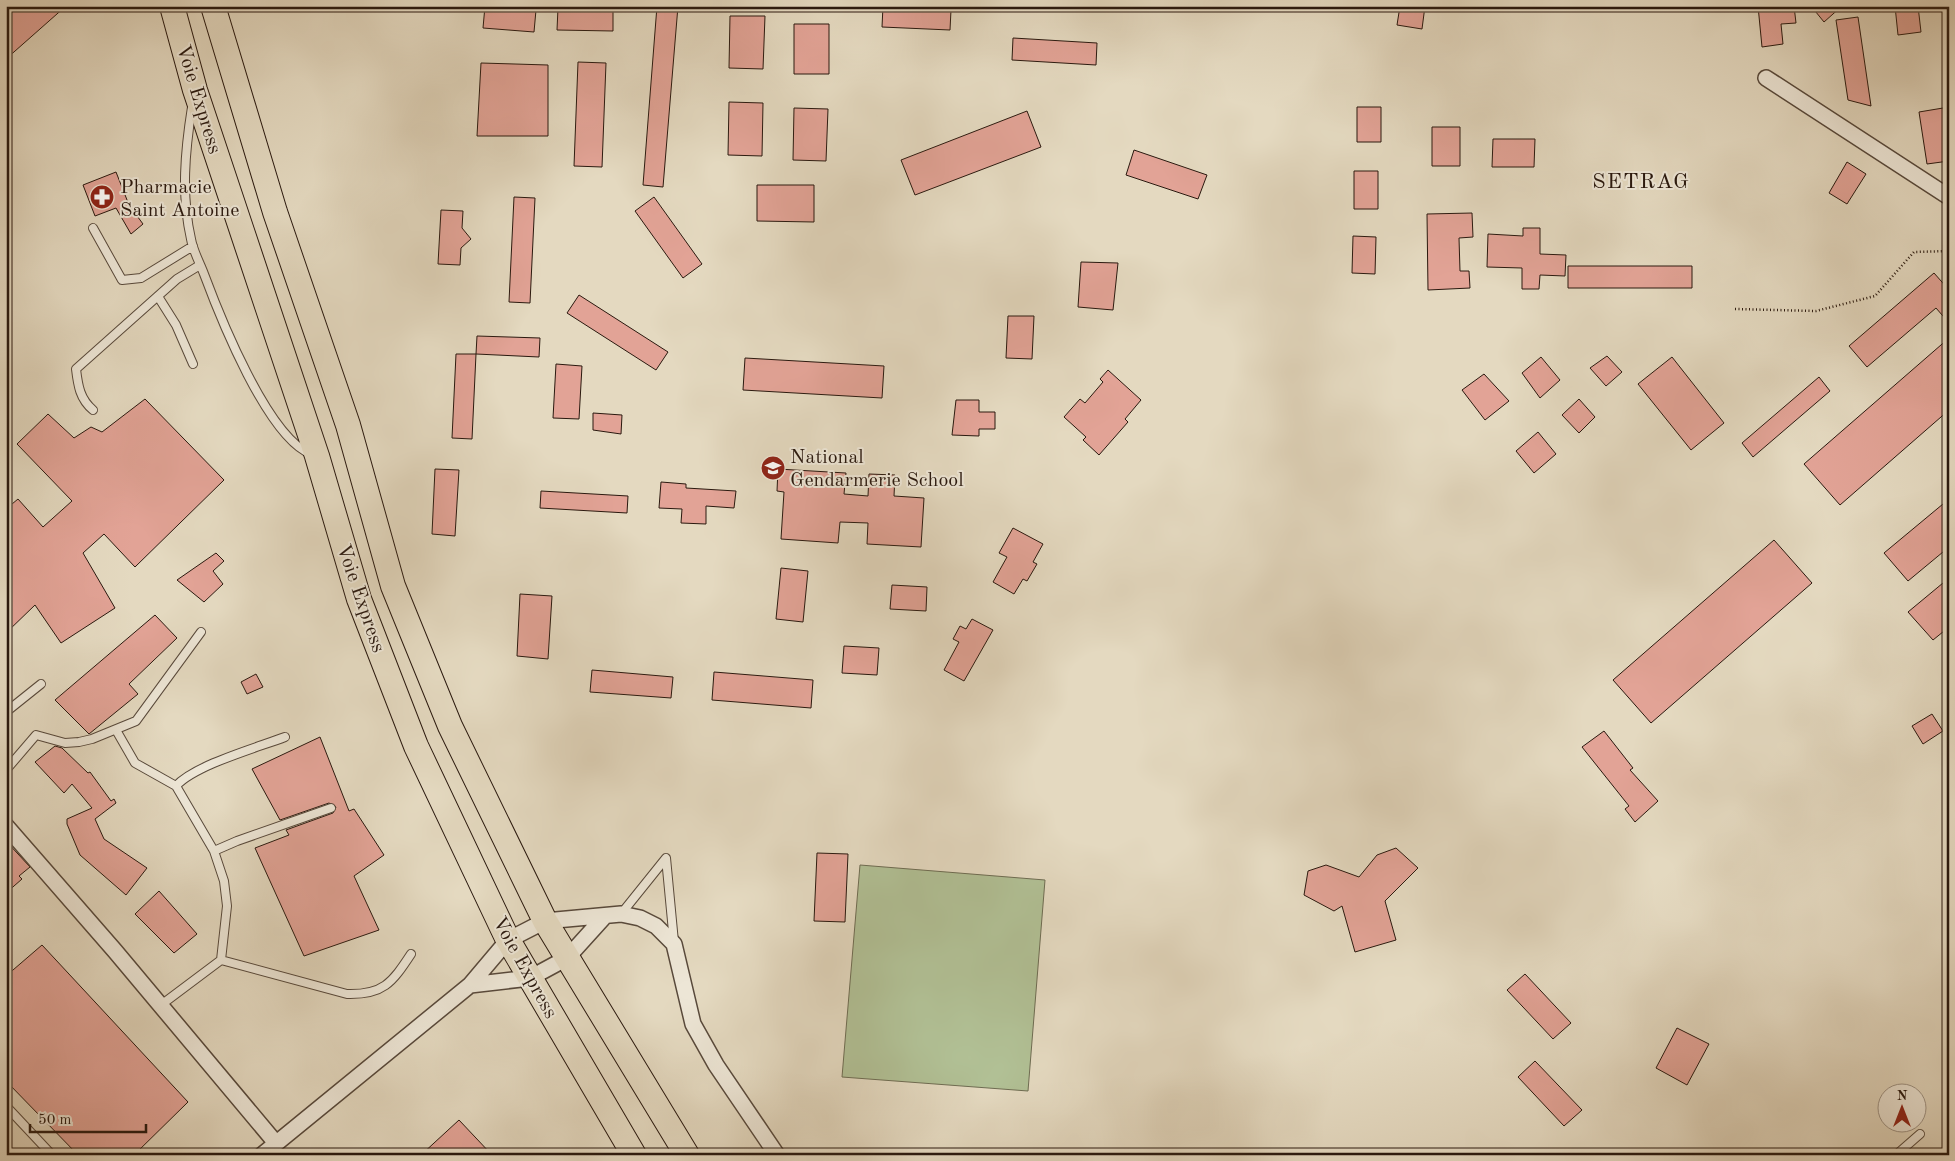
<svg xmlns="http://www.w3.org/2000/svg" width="1955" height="1161" viewBox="0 0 1955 1161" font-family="'Old Standard TT',serif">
<rect width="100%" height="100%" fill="#e4d9c0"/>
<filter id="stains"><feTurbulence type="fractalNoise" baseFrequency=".004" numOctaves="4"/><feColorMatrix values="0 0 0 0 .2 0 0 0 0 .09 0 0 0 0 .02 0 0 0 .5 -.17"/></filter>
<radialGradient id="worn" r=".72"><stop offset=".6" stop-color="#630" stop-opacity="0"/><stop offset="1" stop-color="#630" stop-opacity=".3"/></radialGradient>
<path fill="#b1c095" stroke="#6e6c52" d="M860 865 1045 880 1028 1091 842 1077Z"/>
<path fill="#e2a396" stroke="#2a190f" d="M6 6H66L6 59Z
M485 6 536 10 534 32 483 28Z
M657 6H678L663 187 643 185Z
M883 6H922V9L951 10 950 30 882 27Z
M1400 6H1425L1422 29 1397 25Z
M1758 6H1794L1796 23 1781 24 1783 44 1762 47Z
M1811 6H1842L1824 22Z
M1895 6H1918L1921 32 1898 35Z
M558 8 613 9V31L557 30Z
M730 16H765L763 69 729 68Z
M1858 17 1871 106 1848 100 1836 20Z
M794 24H829V74H794Z
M1013 38 1097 43 1096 65 1012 60Z
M578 62 606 63 602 167 574 166Z
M481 63 548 65V136H477Z
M729 102 763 103 762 156 728 155Z
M1357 107H1381V142H1357Z
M1949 107V161L1927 164 1919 112Z
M794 108 828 109 826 161 793 160Z
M1027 111 1041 147 915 195 901 160Z
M1432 127H1460V166H1432Z
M1493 139H1535L1534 167H1492Z
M1134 150 1207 175 1198 199 1126 175Z
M1847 162 1866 174 1847 204 1829 193Z
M1354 171H1378V209H1354Z
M116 172 129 205 143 224 131 234 116 208 95 216 83 185Z
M757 185H814V222L757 221Z
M514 197 535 198 530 303 509 302Z
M654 197 702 264 683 278 635 211Z
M441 210 463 211 462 228 471 239 461 248 460 265 438 264Z
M1472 213 1473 237 1459 238 1460 271H1469L1470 288 1428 290 1427 214Z
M1523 228H1540V254L1566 255 1565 276 1540 275 1539 289H1522V268L1487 267 1488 234 1523 236Z
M1353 236 1376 237 1375 274 1352 273Z
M1081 262 1118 263 1113 310 1078 307Z
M1568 266H1692V288H1568Z
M1934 273 1949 290V323L1936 308 1867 367 1849 346Z
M579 295 668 352 656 370 567 313Z
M1008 316H1034L1032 359 1006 358Z
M477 336 540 338 539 357 476 354Z
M1949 338V410L1840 505 1804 464Z
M456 354H476L472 439 452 438Z
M1607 356 1622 372 1606 386 1590 368Z
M1541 357 1560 380 1540 398 1522 373Z
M1672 357 1724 423 1691 450 1638 384Z
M745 358 884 366 882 398 743 390Z
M556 364 582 366 579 419 553 418Z
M1108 370 1141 400 1125 419 1128 422 1099 455 1083 440 1086 437 1064 417 1080 399 1085 403 1103 382 1100 379Z
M1484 374 1509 401 1485 420 1462 390Z
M1819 377 1830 391 1753 457 1742 443Z
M145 399 224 480 135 567 104 534 83 553 115 608 61 643 35 605 6 633V509L18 499 43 527 72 501 17 444 48 414 74 438 91 427 102 432Z
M1579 399 1595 417 1579 433 1562 415Z
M956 400H979V412H995V429H979V436L952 435Z
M593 413 622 415 621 434 593 430Z
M1538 432 1556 454 1534 473 1516 451Z
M435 469 459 470 455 536 432 534Z
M778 469 846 473 844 494 868 496 869 474 895 475 894 496 924 498 921 547 867 544 868 523 840 522 838 543 781 539 784 492 777 491Z
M661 482 686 484V488L736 491 734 508 706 506V524L681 523 682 509 659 508Z
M541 491 628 496 627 513 540 508Z
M1949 499V547L1908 581 1884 553Z
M1013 528 1043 544 1033 562 1037 564 1027 581 1023 579 1014 594 993 582 1007 557 999 553Z
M1774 540 1812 583 1651 723 1613 680Z
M216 553 224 561 213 571 223 584 204 602 177 580Z
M781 568 808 571 803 622 776 619Z
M1949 578V627L1933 640 1908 612Z
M892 585 927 587 926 611 890 609Z
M520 594 552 596 548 659 517 656Z
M155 615 177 638 129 684 138 694 89 734 55 700Z
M972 619 993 630 964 681 944 670 959 642 953 639 960 626 966 629Z
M844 646 879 648 877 675 842 673Z
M592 670 673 677 671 698 590 692Z
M714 672 813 680 811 708 712 700Z
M256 674 263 687 247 694 241 682Z
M1932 714 1943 731 1923 744 1912 726Z
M1604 731 1633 768 1630 770 1658 801 1635 822 1625 809 1629 806 1582 747Z
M320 737 349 811 354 809 384 855 354 876 379 930 304 956 255 848 289 835 286 830 333 813 336 807 329 803 280 820 252 769Z
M55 746 62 748 88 773 90 772 111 801 114 799 116 803 95 819 104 839 147 868 126 895 80 855 67 824V819L92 808 72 784 64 793 35 762Z
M6 841 30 867 19 876 22 879 6 893Z
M1396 848 1418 868 1385 901 1396 940 1355 952 1342 906 1334 911 1304 895 1308 871 1326 865 1359 877 1377 855Z
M817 853 848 854 845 922 814 921Z
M159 891 197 934 174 953 135 914Z
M42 945 188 1102 134 1155H78L6 1081V976Z
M1525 974 1571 1023 1553 1039 1507 990Z
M1677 1028 1709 1044 1687 1085 1656 1068Z
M1535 1061 1582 1110 1564 1126 1518 1077Z
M459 1120 492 1155H421Z"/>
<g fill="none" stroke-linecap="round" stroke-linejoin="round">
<defs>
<path id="service" d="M192 107C185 151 181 195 191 239 193 251 200 263 204 274 220 317 268 438 311 454
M93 228 122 280 141 278 193 246
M159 298 176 325 193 364
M93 410C80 399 78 386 76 369L177 279 200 265
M6 712 41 684
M116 730 135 763 176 786 214 851 224 881 227 906 221 960 161 1005
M6 770 36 735 65 743 79 742 92 739 136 721 201 632
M176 786C195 765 256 748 285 737
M214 851 237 841 331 808
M621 914 666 858 674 942
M221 960 347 994C383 995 392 983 411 954
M6 1106 52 1155
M1896 1155 1920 1134"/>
<path id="minor" d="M1766 78 1949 197
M6 826 115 951 275 1142
M470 985 530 978 567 958 605 916
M262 1155 470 985 508 940 545 921 621 914 640 918 656 926 674 944 693 1024 716 1065 777 1155"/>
<path id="trunk" d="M172 6 195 90 317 456 359 599 416 746 508 940 634 1155
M213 6 275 212 348 425 393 586 450 726 545 921 687 1155"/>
</defs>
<use href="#service" stroke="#58493b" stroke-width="10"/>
<use href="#minor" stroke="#58493b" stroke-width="18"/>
<use href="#trunk" stroke="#2a190f" stroke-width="26"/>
<path stroke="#2a190f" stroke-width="2.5" stroke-dasharray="1 2.5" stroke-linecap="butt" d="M1735 309 1816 311 1875 296 1914 252 1949 251"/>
<use href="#service" stroke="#ede6d6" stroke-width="8"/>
<use href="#minor" stroke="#ede6d6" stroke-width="15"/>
<use href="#trunk" stroke="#e4d9c0" stroke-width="24"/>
</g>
<defs>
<symbol id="pharmacy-disc" viewBox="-11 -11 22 22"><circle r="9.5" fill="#8f2418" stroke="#ede6d6"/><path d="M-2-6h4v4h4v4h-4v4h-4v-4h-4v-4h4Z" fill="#fff"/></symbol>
<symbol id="school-disc" viewBox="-11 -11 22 22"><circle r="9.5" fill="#8f2418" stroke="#ede6d6"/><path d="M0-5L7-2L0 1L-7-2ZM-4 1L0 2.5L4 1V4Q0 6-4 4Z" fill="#fff"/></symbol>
</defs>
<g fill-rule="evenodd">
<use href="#pharmacy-disc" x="88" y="183" width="28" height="28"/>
<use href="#school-disc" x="759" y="454" width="28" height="28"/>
</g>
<g text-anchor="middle" stroke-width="4" stroke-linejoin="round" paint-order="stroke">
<g font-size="20" fill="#2a190f" stroke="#ede6d6">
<text transform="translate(200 99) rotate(73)" y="7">Voie Express</text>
<text transform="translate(362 598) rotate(71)" y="7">Voie Express</text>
<text transform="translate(526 967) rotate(61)" y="7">Voie Express</text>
</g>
<g font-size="20" fill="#2a190f" stroke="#ede6d6" text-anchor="start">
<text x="120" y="193">Pharmacie<tspan x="120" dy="23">Saint Antoine</tspan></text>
<text x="790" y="463">National<tspan x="790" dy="23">Gendarmerie School</tspan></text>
</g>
<g font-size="22" letter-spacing="1" fill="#2a190f" stroke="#ede6d6">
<text x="1641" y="188">SETRAG</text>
</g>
</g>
<rect width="1955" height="1161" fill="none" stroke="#e4d9c0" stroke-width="25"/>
<rect x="8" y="8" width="1940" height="1146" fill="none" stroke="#2a190f" stroke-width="2.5"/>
<rect x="12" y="12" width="1930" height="1136" fill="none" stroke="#2a190f"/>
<g transform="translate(1902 1108)"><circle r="24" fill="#ede6d6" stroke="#9f9486"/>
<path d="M0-4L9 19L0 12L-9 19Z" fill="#8f2418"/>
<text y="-8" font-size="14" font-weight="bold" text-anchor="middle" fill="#2a190f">N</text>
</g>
<path d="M30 1124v8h116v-8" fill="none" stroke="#2a190f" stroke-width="2.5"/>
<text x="38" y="1124" font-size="15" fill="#2a190f" stroke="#ede6d6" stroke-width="4" paint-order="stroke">50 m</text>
<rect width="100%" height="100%" filter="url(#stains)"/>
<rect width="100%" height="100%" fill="url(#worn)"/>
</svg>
